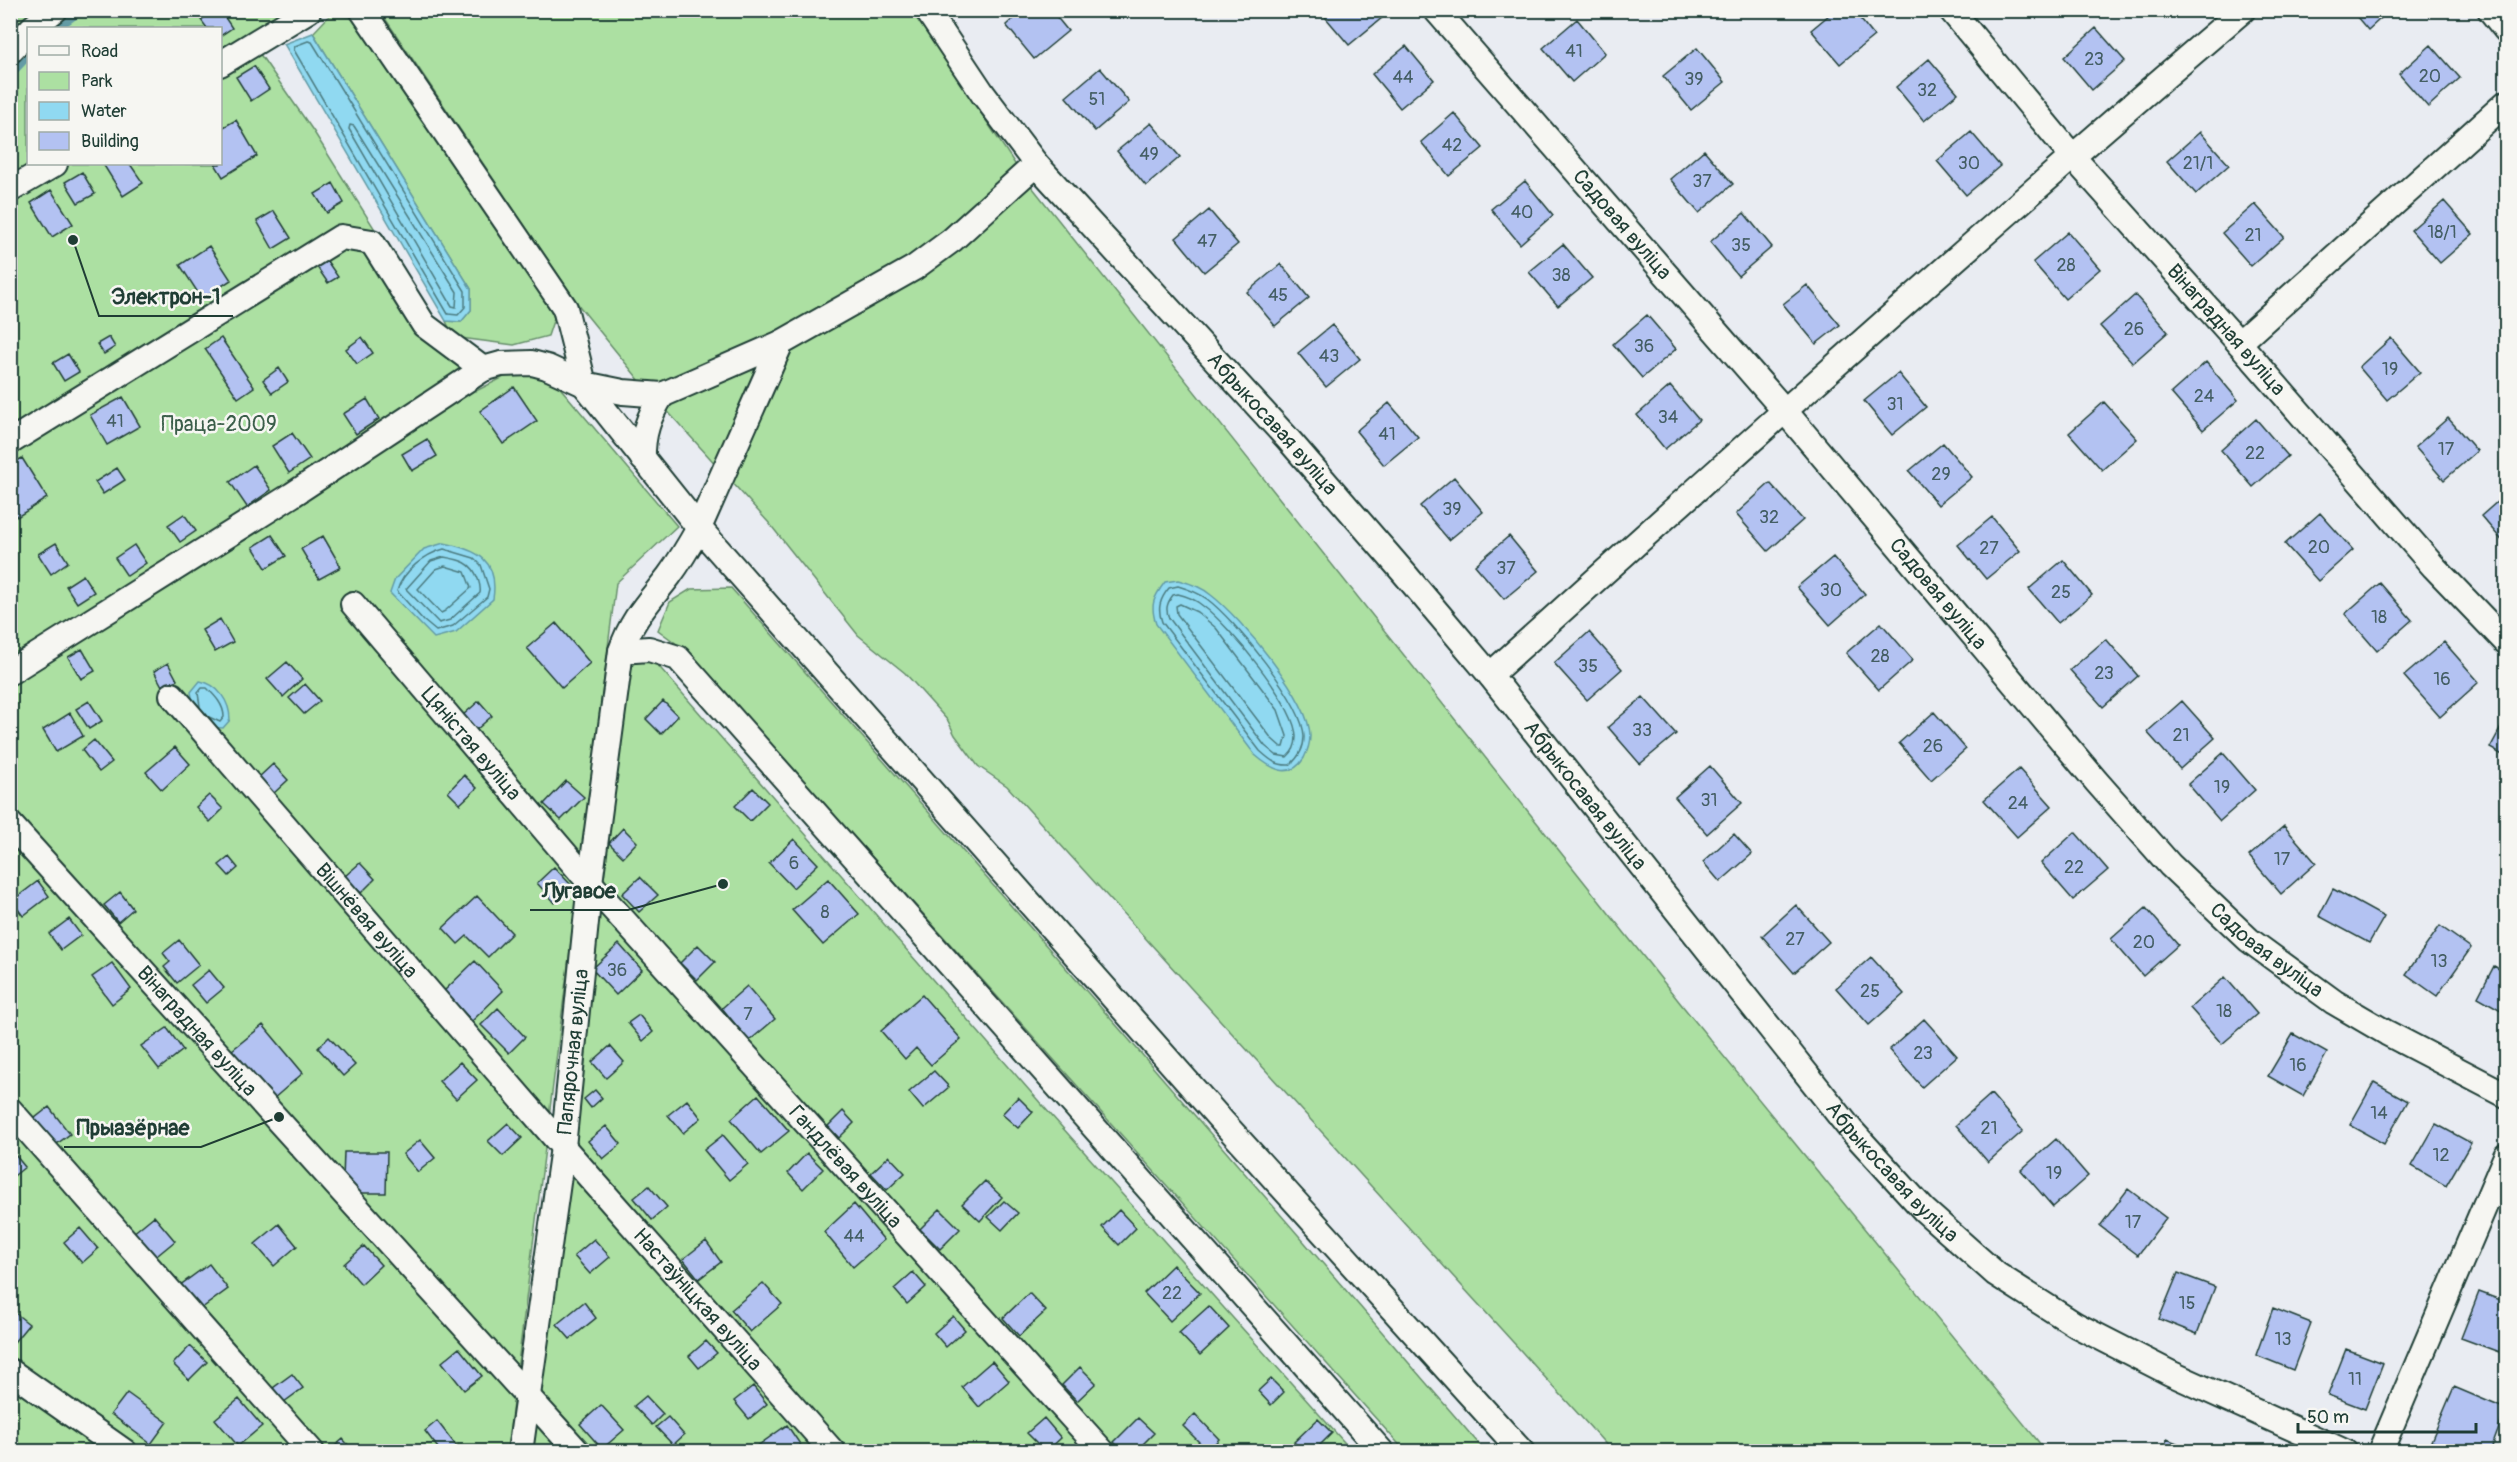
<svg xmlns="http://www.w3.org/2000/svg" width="2517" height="1462" viewBox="0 0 2517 1462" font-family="Pangolin,sans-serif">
<rect width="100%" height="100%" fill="#e9ecf2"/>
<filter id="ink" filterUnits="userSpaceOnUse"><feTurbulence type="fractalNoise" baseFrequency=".0167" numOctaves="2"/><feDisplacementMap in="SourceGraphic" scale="12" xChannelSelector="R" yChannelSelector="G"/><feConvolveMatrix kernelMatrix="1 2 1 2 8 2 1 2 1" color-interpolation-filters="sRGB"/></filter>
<g filter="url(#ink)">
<path fill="#ace0a2" stroke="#668e6b" stroke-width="1.5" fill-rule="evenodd" d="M10 11H275L280 17 248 37 314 132 476 391 514 372 551 377 677 526 616 583 507 1451H11ZM28 28H220V164H28Z
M380 11H913L1021 173 1681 1004 2046 1451H1612L1007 786 978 766 955 735 948 721 905 673 858 635 769 523 640 381 580 307Z
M330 15 355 18 540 286 554 318 548 336 514 345 453 337 446 321 461 322 471 310V289L313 33Z
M731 588 1125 1035 1485 1451H1405L689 653 658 630 670 602 691 589Z
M623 662H655L1043 1106 1352 1451 527 1452Z"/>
<path fill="#90d9f1" stroke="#639ba5" stroke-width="1.5" d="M313 33 471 289V310L461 322 446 321 284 44Z
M444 543C477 550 499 559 493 599L456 632 434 638 390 593 395 579 424 549Z
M1178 580C1190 583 1202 587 1211 595 1240 617 1310 700 1310 736 1310 743 1307 752 1304 758 1290 781 1270 768 1255 755L1156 624C1150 605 1153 598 1165 582Z
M200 681C218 684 230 702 230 720L223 728C200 728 194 710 191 692Z"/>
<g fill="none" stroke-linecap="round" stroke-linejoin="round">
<path stroke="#4c7b80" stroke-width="1.5" d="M308 41 312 42 465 291V307L458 315 448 314 294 50 295 46Z
M350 125 354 126 457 292 456 307 452 306 349 129Z
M444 549 474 558 481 565 489 589 487 597 453 626 436 631 424 621 397 591C403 571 425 554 444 549Z
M444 557C461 560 472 562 478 579 480 585 481 587 480 593L450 620 439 623 406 589 431 561Z
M445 566 465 572 471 588 445 611 441 613 418 589 436 569Z
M1178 586C1188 589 1199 593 1207 599 1234 619 1304 704 1304 737 1304 748 1298 758 1290 765 1276 766 1269 759 1260 751L1162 622C1157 608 1160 599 1169 588Z
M1178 594C1187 596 1196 600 1203 606 1228 624 1296 706 1296 737 1296 744 1293 752 1287 757L1276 755 1265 746 1169 618C1165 609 1167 603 1173 595Z
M1180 604 1197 612 1216 628 1278 710 1287 736 1284 747H1281L1272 739 1177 614 1176 606Z
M200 706 198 693 202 688H207C215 696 224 705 224 717L220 722 209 717"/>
<path stroke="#639ba5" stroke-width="8" d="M57 28 82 10
M10 75 28 56"/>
</g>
<path fill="#b3c2f2" stroke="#1f3d34" stroke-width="1.5" d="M215 10H220L232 28 220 36V28H207L201 20Z
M1023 10H1051L1068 31 1034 59 1006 25Z
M1378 10 1383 17 1349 45 1320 11Z
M1835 10H1853L1874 36 1840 64 1811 30Z
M2351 10H2390L2368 30Z
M1577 19 1605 53 1572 82 1543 48Z
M2096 28 2125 61 2092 90 2064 57Z
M2431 45 2460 78 2428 107 2399 74Z
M1406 46 1434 80 1400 108 1372 74Z
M1697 48 1725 82 1691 110 1663 76Z
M1929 59 1958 93 1924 121 1896 87Z
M254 66 269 89 251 101 236 77Z
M1100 68 1129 102 1095 131 1066 97Z
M1454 113 1483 148 1449 176 1421 142Z
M236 120 257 156 223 177 215 164H220V129Z
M1151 123 1180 157 1146 186 1117 151Z
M1971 132 2000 166 1966 195 1937 161Z
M2200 132 2229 165 2196 194 2167 161Z
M1704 150 1733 184 1699 213 1670 179Z
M103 164H130L143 183 123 196Z
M82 172 95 194 78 203 65 182Z
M1525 181 1553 215 1520 244 1491 209Z
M333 183 344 203 327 213 315 194Z
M51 190 73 224 52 237 31 203Z
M2444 201 2473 234 2440 263 2411 230Z
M2255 204 2284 237 2251 266 2222 233Z
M1209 210 1238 244 1204 272 1176 238Z
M274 211 291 238 273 249 257 221Z
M1744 213 1772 247 1738 276 1710 242Z
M2068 232 2100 269 2065 299 2033 262Z
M1563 244 1592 278 1558 306 1529 272Z
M209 246 231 280 202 299 180 265Z
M327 261 338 277 328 283 317 267Z
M1281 264 1309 298 1275 326 1247 292Z
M1807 285 1840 325 1816 344 1783 304Z
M2135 295 2168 332 2133 363 2100 326Z
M1647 315 1676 349 1642 378 1613 344Z
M1332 325 1360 359 1326 387 1298 353Z
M109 337 115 347 104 354 97 344Z
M362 337 373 353 357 364 346 349Z
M221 338 254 387 238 398 205 349Z
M2391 338 2420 372 2387 400 2359 367Z
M68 354 79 372 64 381 53 363Z
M2206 362 2238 400 2203 430 2171 393Z
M279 368 288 382 272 393 263 380Z
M1898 373 1926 407 1892 435 1864 401Z
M1670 386 1699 420 1665 449 1637 415Z
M514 387 537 421 503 444 480 411Z
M123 397 140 426 107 445 90 415Z
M367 399 379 419 356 434 343 414Z
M2104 402 2137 439 2102 470 2069 433Z
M1389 403 1418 437 1384 465 1356 431Z
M2448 418 2477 451 2444 480 2415 447Z
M2256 419 2288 456 2253 487 2221 450Z
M292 433 310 459 289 473 272 446Z
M427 439 437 456 412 471 402 454Z
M1943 443 1972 477 1938 505 1909 471Z
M22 458 47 498 17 517 10 506V465Z
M254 465 271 490 247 507 230 482Z
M117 468 125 480 103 494 95 482Z
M1454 477 1483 512 1449 540 1420 506Z
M1770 483 1803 520 1768 551 1736 514Z
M2506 494V545L2481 516Z
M2320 513 2353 550 2318 581 2285 544Z
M184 514 196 531 180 542 168 525Z
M1992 517 2020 551 1986 579 1958 545Z
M272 535 286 556 266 568 253 547Z
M323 536 341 567 319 579 301 549Z
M1509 536 1538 571 1504 599 1475 565Z
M56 543 68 562 51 574 38 554Z
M134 545 146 563 127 576 115 558Z
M1833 557 1865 594 1830 625 1797 587Z
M2063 560 2092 595 2058 623 2029 589Z
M83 575 94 592 77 603 66 586Z
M2380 583 2412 620 2377 651 2345 614Z
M220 619 233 642 215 652 202 630Z
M556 623 590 663 562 688 527 648Z
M1881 623 1913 660 1879 690 1846 653Z
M1589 632 1622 669 1587 700 1554 663Z
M2106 639 2138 676 2103 707 2070 670Z
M2444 642 2479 682 2440 717 2404 676Z
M82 649 95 671 81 679 68 657Z
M287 662 302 679 283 697 267 679Z
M168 663 177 680 163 688 154 671Z
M305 684 320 701 304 714 289 698Z
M1643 697 1676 734 1640 764 1608 727Z
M89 701 102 721 89 729 76 709Z
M479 701 492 716 476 730 463 715Z
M663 701 678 716 661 734 646 719Z
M2182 701 2215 738 2180 769 2147 732Z
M1934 712 1966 749 1931 780 1899 743Z
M70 713 83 736 56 752 43 730Z
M2506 718V757L2490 748Z
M94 740 112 762 99 772 82 750Z
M175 747 190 764 162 790 146 772Z
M2223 753 2255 790 2220 821 2188 784Z
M273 764 288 780 273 794 258 778Z
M1710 766 1742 803 1707 834 1675 797Z
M2019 769 2052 806 2017 837 1984 800Z
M464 775 477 788 460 804 448 792Z
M566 781 584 797 561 820 544 804Z
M753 788 768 803 750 821 735 806Z
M209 795 223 809 210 822 196 807Z
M2284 826 2316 863 2281 894 2249 856Z
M623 828 637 842 623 857 609 843Z
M2075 832 2108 870 2073 900 2041 863Z
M1734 834 1752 854 1720 882 1703 862Z
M794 839 818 864 793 888 769 863Z
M229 857 238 868 229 876 219 865Z
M360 863 375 879 361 893 345 876Z
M554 867 572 886 555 903 537 883Z
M640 877 658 895 639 912 622 894Z
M828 879 859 914 823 945 792 910Z
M38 881 49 896 23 916 12 901Z
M2333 889 2384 917 2369 943 2319 916Z
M120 892 133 909 118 922 104 905Z
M477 896 512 933 488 957 467 936 458 944 443 928Z
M1796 905 1829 942 1794 973 1762 936Z
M2146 908 2178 945 2143 976 2111 939Z
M69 919 81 935 61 950 49 934Z
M2440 926 2471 948 2437 996 2406 974Z
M179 940 199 965 177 983 164 967 170 962 163 953Z
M619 944 642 970 616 995 592 969Z
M698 945 715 962 697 980 680 963Z
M1871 957 1904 994 1869 1025 1836 988Z
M475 961 503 991 472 1021 444 991Z
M112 963 131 989 112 1004 92 977Z
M2494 966 2506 973V1013L2478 997Z
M209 970 224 988 206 1003 191 985Z
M2225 977 2257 1014 2222 1044 2190 1008Z
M747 986 775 1019 749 1041 722 1008Z
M922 995 961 1039 931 1065 916 1048 905 1059 881 1031Z
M498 1008 525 1037 509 1053 481 1025Z
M639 1015 653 1032 643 1041 628 1023Z
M1924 1019 1957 1056 1922 1087 1889 1050Z
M263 1025 303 1073 273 1099 232 1050Z
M167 1028 183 1050 159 1069 141 1046Z
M2293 1034 2327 1053 2303 1096 2268 1076Z
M329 1037 355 1065 343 1076 318 1048Z
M610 1046 624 1062 606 1078 592 1062Z
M460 1062 477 1080 456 1099 439 1081Z
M934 1071 949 1087 923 1109 909 1092Z
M2374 1082 2408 1101 2384 1144 2350 1125Z
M595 1090 602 1098 591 1108 584 1099Z
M1991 1094 2023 1131 1988 1162 1956 1125Z
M758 1095 789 1131 761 1154 731 1119Z
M1018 1097 1033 1112 1018 1128 1002 1114Z
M687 1100 701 1118 683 1133 668 1115Z
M49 1107 70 1134 50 1149 30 1122Z
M843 1111 854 1123 839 1138 828 1126Z
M508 1123 522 1138 503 1156 488 1141Z
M2436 1124 2471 1143 2446 1186 2412 1166Z
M606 1126 621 1144 603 1159 588 1141Z
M723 1135 748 1164 729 1180 704 1150Z
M2056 1139 2088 1176 2053 1207 2021 1170Z
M420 1140 435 1158 418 1172 403 1154Z
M11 1150 25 1167 10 1179V1150Z
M344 1152H387L386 1193H355L343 1180Z
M807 1153 823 1169 803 1189 788 1173Z
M889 1156 905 1173 887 1190 871 1173Z
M985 1181 1002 1197 980 1221 962 1204Z
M649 1186 667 1207 652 1220 634 1198Z
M2128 1189 2166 1218 2138 1255 2100 1226Z
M1004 1201 1018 1213 1002 1230 988 1217Z
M854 1204 884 1240 853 1267 824 1232Z
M940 1209 960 1229 940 1249 920 1229Z
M1119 1210 1136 1228 1119 1245 1102 1227Z
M154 1216 175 1241 153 1259 132 1234Z
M279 1224 297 1246 274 1266 255 1244Z
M80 1228 98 1249 82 1263 64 1242Z
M594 1239 610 1257 590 1274 574 1256Z
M706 1241 721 1262 699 1279 683 1259Z
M364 1246 381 1265 361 1284 344 1264Z
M209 1264 228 1289 198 1311 179 1286Z
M1173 1265 1200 1293 1170 1321 1144 1293Z
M913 1272 926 1287 907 1304 894 1289Z
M2178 1273 2215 1287 2197 1334 2159 1319Z
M763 1283 782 1304 750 1332 731 1310Z
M2479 1292 2506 1302V1332L2499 1352 2461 1338Z
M1029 1293 1046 1311 1019 1336 1003 1318Z
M584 1302 596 1318 570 1339 557 1324Z
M1209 1306 1229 1328 1200 1355 1179 1333Z
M2273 1308 2311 1323 2293 1370 2256 1355Z
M10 1309 29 1324 10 1347Z
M953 1316 965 1330 946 1347 934 1333Z
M706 1341 717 1353 699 1368 689 1356Z
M190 1346 207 1362 189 1380 173 1364Z
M459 1348 482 1376 464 1390 442 1362Z
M2346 1349 2383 1363 2365 1409 2328 1395Z
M992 1361 1009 1381 979 1407 962 1387Z
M1080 1367 1096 1383 1077 1401 1062 1385Z
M292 1374 303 1388 284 1402 273 1388Z
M1271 1379 1284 1392 1271 1405 1258 1391Z
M753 1386 767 1404 749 1419 734 1401Z
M2454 1387 2506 1409 2490 1452H2458L2431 1441Z
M127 1393 167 1422 151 1444 111 1414Z
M646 1396 663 1414 652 1425 634 1406Z
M239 1399 262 1426 238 1446 215 1419Z
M601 1405 624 1430 602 1449 580 1424Z
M1195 1414 1219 1439 1208 1451 1183 1426Z
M668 1417 684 1435 673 1445 656 1427Z
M1044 1418 1061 1438 1046 1452 1027 1433Z
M1138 1418 1154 1433 1135 1452H1123L1114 1442Z
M1318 1419 1332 1433 1313 1452H1303L1294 1442Z
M437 1421 461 1452H441L425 1431Z
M787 1425 802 1447 796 1452H759L756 1447Z
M343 1439 354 1452H328Z
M2167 1439 2199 1452H2163Z"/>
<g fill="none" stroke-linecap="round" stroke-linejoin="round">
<defs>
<g id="minor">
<path d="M362 10 565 308 584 384 623 392 662 395 781 343"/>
<path id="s1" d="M927 10 983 94 1036 164 1288 439 1404 573 1490 675 1851 1130 1924 1210 1996 1274 2076 1325 2170 1373 2345 1452"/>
<path id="s2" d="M1436 10 1784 410 2096 781 2170 865 2249 940 2334 1002 2387 1033 2506 1095"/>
<path id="s3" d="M1951 10 2072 156 2239 343 2434 567 2506 642"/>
<path d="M2490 10 2506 30"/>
<path d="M32 28 55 10"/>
<path d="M10 51 28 32"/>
<path d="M220 64 309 10"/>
<path d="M10 190 55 164"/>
<path d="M2239 343 2506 103"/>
<path d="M10 442 341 237 372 242 424 325 483 369"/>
<path d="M643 459C642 434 649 416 662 395"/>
<path id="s4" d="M353 604 590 883 1103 1452"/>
<path d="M621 651 649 649 678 658 1382 1452"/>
<path d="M10 672 292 495 483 369 501 364 532 363 547 367 584 384 699 528 1222 1121 1522 1452"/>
<path d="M1490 675C1739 451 1988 227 2243 10"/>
<path id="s5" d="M172 695 563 1147 833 1452"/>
<path id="s6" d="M10 824 578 1452"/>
<path d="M10 1110 312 1452"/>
<path d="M10 1371 125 1452"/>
<path id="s7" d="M520 1452 563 1147 590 883 621 651C632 618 649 602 669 576 680 561 690 544 699 528L781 343 914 268 952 240 1036 164"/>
<path d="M2380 1452 2506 1156"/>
</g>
</defs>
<use href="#minor" stroke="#1f3d34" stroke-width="28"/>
<use href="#minor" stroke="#f6f6f2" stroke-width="24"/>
</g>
</g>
<g text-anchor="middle" stroke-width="5" stroke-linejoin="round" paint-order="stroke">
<g font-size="18" fill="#445e64">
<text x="1574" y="57">41</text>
<text x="2094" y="65">23</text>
<text x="2430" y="82">20</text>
<text x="1403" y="83">44</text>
<text x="1694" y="85">39</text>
<text x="1927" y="96">32</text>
<text x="1097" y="105">51</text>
<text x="1452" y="151">42</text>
<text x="1149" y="160">49</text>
<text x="1969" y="169">30</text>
<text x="2198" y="169">21/1</text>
<text x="1702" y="187">37</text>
<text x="1522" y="218">40</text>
<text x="2442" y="238">18/1</text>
<text x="2253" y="241">21</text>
<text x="1207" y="247">47</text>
<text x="1741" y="251">35</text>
<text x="2066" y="271">28</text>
<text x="1561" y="281">38</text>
<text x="1278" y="301">45</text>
<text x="2134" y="335">26</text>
<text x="1644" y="352">36</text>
<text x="1329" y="362">43</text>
<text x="2390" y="375">19</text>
<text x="2204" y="402">24</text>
<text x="1895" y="410">31</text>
<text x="1668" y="423">34</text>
<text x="115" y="427">41</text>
<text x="1387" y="440">41</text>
<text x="2446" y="455">17</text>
<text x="2255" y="459">22</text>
<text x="1941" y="480">29</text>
<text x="1452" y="515">39</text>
<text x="1769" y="523">32</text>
<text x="2319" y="553">20</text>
<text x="1989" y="554">27</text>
<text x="1506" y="574">37</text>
<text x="1831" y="596">30</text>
<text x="2061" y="598">25</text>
<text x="2379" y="623">18</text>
<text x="1880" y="662">28</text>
<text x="1588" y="672">35</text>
<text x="2104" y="679">23</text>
<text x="2442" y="685">16</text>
<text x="1642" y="736">33</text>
<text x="2181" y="741">21</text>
<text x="1933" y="752">26</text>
<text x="2222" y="793">19</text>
<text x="1709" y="806">31</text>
<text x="2018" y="809">24</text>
<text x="2282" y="865">17</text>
<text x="794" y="869">6</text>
<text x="2074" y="873">22</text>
<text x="825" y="918">8</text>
<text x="1795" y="945">27</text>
<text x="2144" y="948">20</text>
<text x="2439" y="967">13</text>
<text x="617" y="976">36</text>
<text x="1870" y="997">25</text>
<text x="2224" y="1017">18</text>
<text x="748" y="1020">7</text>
<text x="1923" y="1059">23</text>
<text x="2298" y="1071">16</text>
<text x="2379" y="1119">14</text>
<text x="1989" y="1134">21</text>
<text x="2441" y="1161">12</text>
<text x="2054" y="1179">19</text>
<text x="2133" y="1228">17</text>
<text x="854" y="1242">44</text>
<text x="1172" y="1299">22</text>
<text x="2187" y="1309">15</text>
<text x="2283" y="1345">13</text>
<text x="2355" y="1385">11</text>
</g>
<g font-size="21" fill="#1f3d34" stroke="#f6f6f2">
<text dy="7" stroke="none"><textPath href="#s2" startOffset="284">Садовая вуліца</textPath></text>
<text dy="7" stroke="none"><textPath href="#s3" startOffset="422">Вінаградная вуліца</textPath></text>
<text dy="7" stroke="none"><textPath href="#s1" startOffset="540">Абрыкосавая вуліца</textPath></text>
<text dy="7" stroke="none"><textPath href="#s2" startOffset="770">Садовая вуліца</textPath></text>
<text dy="7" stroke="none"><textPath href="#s4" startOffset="183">Цяністая вуліца</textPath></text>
<text dy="7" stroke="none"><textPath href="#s1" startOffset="1026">Абрыкосавая вуліца</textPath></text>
<text dy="7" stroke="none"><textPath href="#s5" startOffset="298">Вішнёвая вуліца</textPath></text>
<text dy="7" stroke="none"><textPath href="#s2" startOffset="1256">Садовая вуліца</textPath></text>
<text dy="7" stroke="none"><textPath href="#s6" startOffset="279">Вінаградная вуліца</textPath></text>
<text dy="7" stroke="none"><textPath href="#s7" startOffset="404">Папярочная вуліца</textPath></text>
<text dy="7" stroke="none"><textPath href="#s4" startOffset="748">Гандлёвая вуліца</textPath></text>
<text dy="7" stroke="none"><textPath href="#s1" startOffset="1512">Абрыкосавая вуліца</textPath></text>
<text dy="7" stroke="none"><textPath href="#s5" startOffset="801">Настаўніцкая вуліца</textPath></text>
</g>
<g font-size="21" fill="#3b5e4a" stroke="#f6f6f2">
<text x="219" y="431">Праца-2009</text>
</g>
</g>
<path fill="none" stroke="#1f3d34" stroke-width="2" d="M73 240L99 316H233M723 884L628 910H530M279 1117L201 1147H64"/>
<g fill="#1f3d34" stroke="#f6f6f2" stroke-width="2">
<circle cx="73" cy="240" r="6"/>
<circle cx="723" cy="884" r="6"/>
<circle cx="279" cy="1117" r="6"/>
</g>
<g font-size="22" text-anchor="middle" font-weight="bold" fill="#1f3d34" stroke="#f6f6f2" stroke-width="5" stroke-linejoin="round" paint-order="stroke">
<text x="166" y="304">Электрон-1</text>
<text x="579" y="898">Лугавое</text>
<text x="133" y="1135">Прыазёрнае</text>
</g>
<rect width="2517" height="1462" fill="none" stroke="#f6f6f2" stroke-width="36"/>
<rect x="18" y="18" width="2481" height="1426" fill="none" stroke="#1f3d34" stroke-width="2" filter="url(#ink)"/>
<rect x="27" y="27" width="195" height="138" fill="#f6f6f2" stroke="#a0aca6" stroke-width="1.5"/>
<rect x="39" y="46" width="30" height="9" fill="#f6f6f2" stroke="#a0aca6" stroke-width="1.5"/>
<text x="81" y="57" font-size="18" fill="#1f3d34">Road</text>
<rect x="39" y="72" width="30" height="18" fill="#ace0a2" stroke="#a0aca6" stroke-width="1.5"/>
<text x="81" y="87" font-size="18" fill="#1f3d34">Park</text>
<rect x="39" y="102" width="30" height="18" fill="#90d9f1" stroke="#a0aca6" stroke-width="1.5"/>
<text x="81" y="117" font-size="18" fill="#1f3d34">Water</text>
<rect x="39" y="132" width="30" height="18" fill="#b3c2f2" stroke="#a0aca6" stroke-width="1.5"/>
<text x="81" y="147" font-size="18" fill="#1f3d34">Building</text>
<path d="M2298 1423v9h178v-9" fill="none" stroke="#1f3d34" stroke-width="3"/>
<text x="2307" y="1423" font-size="18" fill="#1f3d34" stroke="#f6f6f2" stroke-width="4.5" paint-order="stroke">50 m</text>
</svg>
